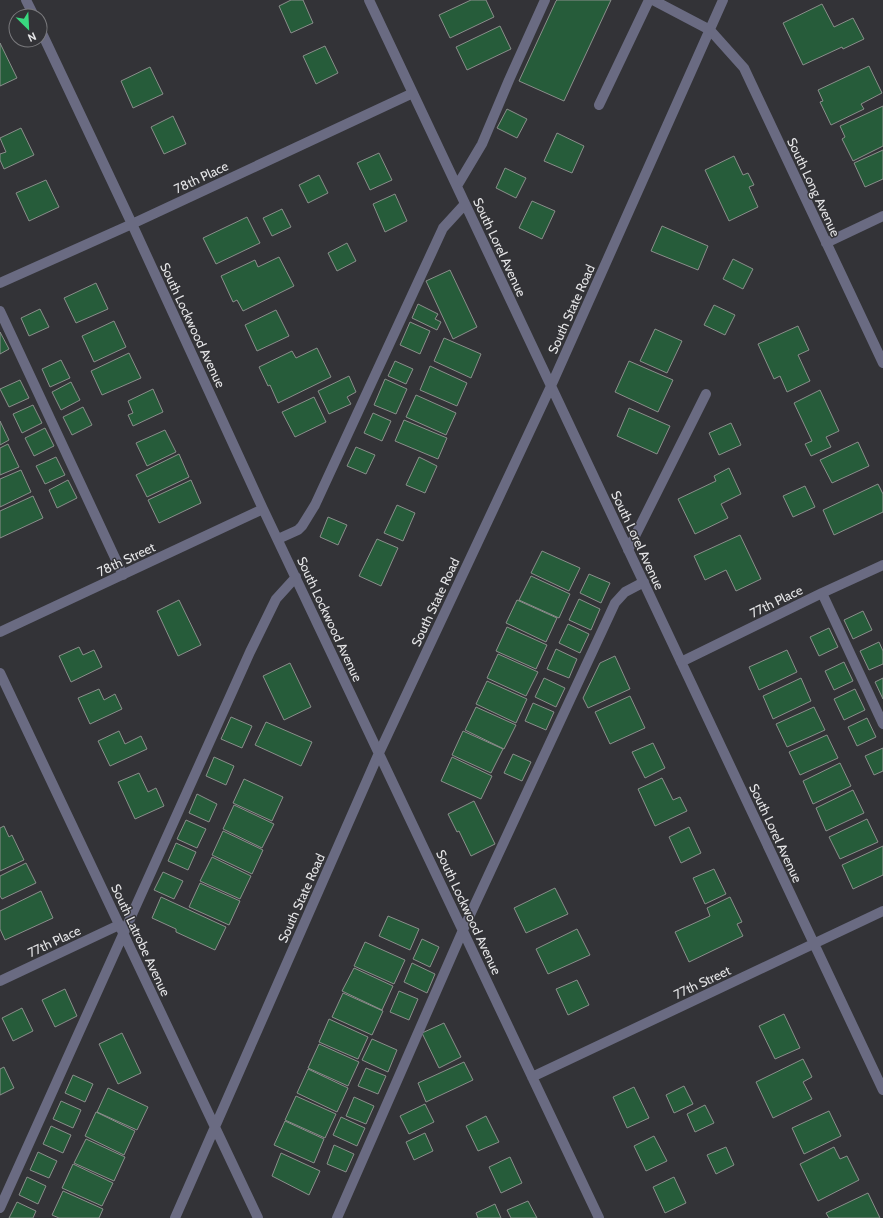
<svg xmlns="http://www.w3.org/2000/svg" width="883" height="1218" viewBox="0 0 883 1218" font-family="Cabin,sans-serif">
<rect width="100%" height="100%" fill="#333337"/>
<path fill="#265c3a" stroke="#8a8e8b" d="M291 0H303L313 23 291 33 279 6Z
M471 0H486L494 17 450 38 439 15Z
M557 0H611L564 101 519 81 556 1Z
M822 4 834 27 853 18 864 39 843 49 842 47 803 65 783 23Z
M500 26 511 49 467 70 456 47Z
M0 43 17 78 0 86Z
M325 46 338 73 316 84 303 56Z
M869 66 882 93 861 104 864 109 831 125 820 102 823 101 818 90Z
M150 67 163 94 133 108 121 81Z
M883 106V146L853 161 842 139 845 137 840 126Z
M507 109 527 119 517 138 497 128Z
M173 116 186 144 164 154 151 127Z
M21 128 34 155 4 169 0 160V154L6 152 0 138Z
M557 133 584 146 572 173 544 161Z
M883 150V179L865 187 854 163Z
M379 153 392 180 370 190 357 163Z
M734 156 743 175 748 173 754 185 749 187 758 207 729 221 705 170Z
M505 168 526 178 516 198 496 188Z
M319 175 328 193 308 203 299 185Z
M46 180 59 207 29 221 16 193Z
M395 194 407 221 385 232 373 204Z
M532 201 555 211 542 239 519 228Z
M282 209 291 227 272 236 263 218Z
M247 217 260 243 216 264 203 238Z
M662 226 708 246 698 270 651 251Z
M347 243 356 261 337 271 328 253Z
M279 257 294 286 243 311 237 300 233 302 221 276 255 260 258 267Z
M733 259 753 269 743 289 723 279Z
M450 270 477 327 453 339 426 281Z
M96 283 108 309 76 323 64 298Z
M418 304 438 314 435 319 441 322 437 330 412 318Z
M714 305 735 315 725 335 704 325Z
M40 309 49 327 29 336 21 318Z
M276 310 289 336 257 351 245 325Z
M114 321 126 347 94 362 82 336Z
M410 322 430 331 420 354 400 345Z
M798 326 809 350 798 355 810 381 787 392 780 376 774 379 758 344Z
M655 329 682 341 667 373 640 361Z
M0 332 9 349 0 354Z
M444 338 481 354 471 378 434 361Z
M317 348 331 377 278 403 270 385 268 386 259 367 292 351 296 358Z
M129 353 141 378 102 395 91 371Z
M61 360 70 378 50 387 42 369Z
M395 361 413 369 406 384 388 376Z
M629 361 673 380 658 412 615 392Z
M430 366 467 383 457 406 420 390Z
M349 376 356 392 347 397 351 404 329 414 318 391Z
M385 379 407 389 396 414 374 405Z
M20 380 29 398 9 407 0 389Z
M71 382 80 400 61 410 52 392Z
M153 389 163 412 133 426 128 415 133 413 128 401Z
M820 390 839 431 826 437 831 447 811 456 805 444 812 441 794 403Z
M416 395 456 413 446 435 406 417Z
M314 397 326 422 295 437 282 412Z
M33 405 42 423 22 433 13 414Z
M83 407 92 425 72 435 63 417Z
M629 408 670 426 657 454 617 436Z
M373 413 391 421 382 441 364 433Z
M404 420 447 438 438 459 395 441Z
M0 421 9 440 0 445Z
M731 423 741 445 719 455 709 433Z
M45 428 54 446 34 456 25 438Z
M165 430 176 452 147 466 136 443Z
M858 442 869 466 832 483 820 460Z
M8 444 19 467 0 475V448Z
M356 447 375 455 366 474 347 466Z
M179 454 189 477 147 497 136 475Z
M56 457 65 475 45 484 36 466Z
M419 457 437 466 425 493 406 485Z
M729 468 741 494 721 504 728 518 695 534 678 499 716 481 714 476Z
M21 470 31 492 0 507V479Z
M68 480 77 498 57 508 49 490Z
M191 480 201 503 159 523 148 500Z
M878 484 883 494V512L834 535 823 510Z
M805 486 815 507 793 517 783 496Z
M33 496 43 518 0 538V511Z
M397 505 415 513 403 541 384 533Z
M328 517 347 525 338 545 320 537Z
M740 535 761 579 736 591 726 570 705 580 694 556Z
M377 539 398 548 381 586 359 576Z
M542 551 580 568 569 591 531 573Z
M589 574 610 583 601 603 580 593Z
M531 576 570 594 559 618 519 600Z
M579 599 600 609 591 630 569 620Z
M179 600 201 645 178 656 157 611Z
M517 600 557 618 546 642 506 623Z
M863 611 872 630 853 639 844 620Z
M568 624 589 634 580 653 559 643Z
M507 627 547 645 536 669 496 651Z
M829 628 838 647 819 656 810 637Z
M879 642 883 651V664L869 670 860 651Z
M79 647 83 655 94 650 102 667 71 682 59 656Z
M556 649 577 659 569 678 547 669Z
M787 650 797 672 759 690 749 667Z
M498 654 538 672 526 696 487 678Z
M615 656 630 689 588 708 583 698 600 663Z
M844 662 853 681 834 690 825 671Z
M290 663 311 707 284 720 263 676Z
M544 678 565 688 556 707 535 697Z
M801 678 811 701 773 719 763 696Z
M883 678V699L875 682Z
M487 681 527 699 516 723 476 704Z
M99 689 104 700 115 694 122 709 90 724 78 698Z
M855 689 865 710 844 720 834 699Z
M630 696 645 728 610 744 595 712Z
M533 703 554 712 546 730 525 721Z
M476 707 516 725 504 749 465 730Z
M814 707 825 730 787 747 776 724Z
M231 717 252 726 242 748 221 739Z
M867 718 876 737 857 746 848 727Z
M266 722 312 742 301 766 255 745Z
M119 731 125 744 141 736 147 749 110 766 98 741Z
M463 731 503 749 491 773 452 755Z
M827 735 838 758 800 775 789 752Z
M653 743 665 768 645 778 632 752Z
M883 748V771L874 775 865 756Z
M513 754 531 762 522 781 504 773Z
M214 757 234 766 226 785 206 776Z
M452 757 492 776 481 799 441 781Z
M840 763 851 786 813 804 803 781Z
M139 773 148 792 156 788 164 806 135 819 118 782Z
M662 778 673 800 680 797 687 811 655 826 638 789Z
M244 779 283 797 272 821 233 803Z
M853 790 864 813 826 831 816 808Z
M197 794 217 804 209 822 189 813Z
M474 801 495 844 471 856 459 831 457 832 448 814Z
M234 805 274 824 262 848 223 829Z
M867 819 878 842 840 859 829 837Z
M186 820 206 829 197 848 177 839Z
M4 826 9 837 12 835 24 860 0 871V828Z
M689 827 701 853 681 863 669 837Z
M223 831 263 850 252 874 212 855Z
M176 843 196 852 188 870 168 861Z
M883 846V875L853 889 842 865Z
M212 857 251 876 240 899 200 881Z
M26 863 36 883 2 899 0 896V876Z
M714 869 726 894 705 904 693 878Z
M163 872 183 881 174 899 154 890Z
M200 883 240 901 229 925 189 907Z
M555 888 568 914 526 933 514 908Z
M41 891 53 918 5 940 0 929V911Z
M161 897 226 927 215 950 176 932V929L152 918Z
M730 897 742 922 737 924 743 936 689 962 675 932 710 916 707 908Z
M388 916 419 929 410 950 379 936Z
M577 929 590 955 548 974 536 949Z
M422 939 439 947 430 967 413 959Z
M365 942 405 960 394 984 354 966Z
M412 963 435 974 427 993 404 982Z
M354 968 393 986 382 1010 342 991Z
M577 980 589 1005 568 1015 556 989Z
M65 989 77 1016 55 1027 42 1000Z
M399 991 418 999 409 1020 390 1012Z
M343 993 383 1011 372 1035 332 1017Z
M22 1008 33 1031 13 1041 2 1018Z
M784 1014 800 1048 775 1059 759 1026Z
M329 1019 368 1037 358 1059 319 1042Z
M444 1023 461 1057 439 1068 422 1033Z
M122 1033 141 1073 118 1084 99 1044Z
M372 1039 397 1050 388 1072 362 1060Z
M319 1044 359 1062 348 1086 308 1068Z
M803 1059 812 1077 803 1082 812 1099 773 1118 756 1082Z
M464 1062 473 1080 426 1102 418 1083Z
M4 1067 14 1088 0 1095V1069Z
M366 1068 386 1076 378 1094 358 1086Z
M308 1069 348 1088 337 1112 297 1093Z
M73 1075 93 1084 85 1102 65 1093Z
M684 1086 693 1104 674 1113 666 1095Z
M634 1087 649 1118 627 1128 613 1097Z
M108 1088 148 1107 137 1130 97 1112Z
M296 1096 336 1114 325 1138 285 1120Z
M354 1097 374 1106 366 1124 346 1116Z
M61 1101 81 1110 73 1128 53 1119Z
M425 1104 434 1122 409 1134 400 1116Z
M705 1105 714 1123 695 1132 687 1114Z
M829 1111 841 1136 804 1154 792 1128Z
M96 1112 135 1131 124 1155 85 1136Z
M486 1116 499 1142 478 1151 466 1126Z
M341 1117 365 1128 357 1146 333 1135Z
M285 1121 324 1139 314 1163 274 1145Z
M51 1126 71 1135 63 1153 43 1144Z
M425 1133 433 1151 414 1160 406 1142Z
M654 1136 667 1161 646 1171 634 1146Z
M86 1139 125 1157 114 1181 74 1163Z
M334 1145 354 1154 346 1172 327 1164Z
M726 1147 734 1165 716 1174 707 1155Z
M834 1147 840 1159 847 1156 859 1180 818 1201 800 1164Z
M38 1152 57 1161 49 1178 30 1170Z
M281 1153 320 1171 309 1195 272 1176Z
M510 1157 522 1183 501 1193 489 1167Z
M73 1164 113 1183 102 1206 62 1188Z
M27 1177 46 1186 38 1204 19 1195Z
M674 1177 686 1203 665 1213 653 1187Z
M63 1191 103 1209 99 1218H59L52 1215Z
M868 1193 880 1218H829L826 1213Z
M528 1201 537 1218H511L507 1210Z
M17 1202 36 1211 33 1218H9Z
M495 1204 501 1218H478L476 1213Z"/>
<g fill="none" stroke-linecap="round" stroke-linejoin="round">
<path stroke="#6a6b82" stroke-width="10" d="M26 0 34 16
M369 0 883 1090
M653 0 710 30 744 68 883 363
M40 29 132 224 263 509 599 1218
M599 105 649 0
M457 186 482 144 509 80 545 0
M826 243 883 216
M0 283 132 224 413 93
M0 311 123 575
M278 539 298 530 302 526 315 505 443 228 465 204
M628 550 706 394
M822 593 883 724
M0 632 263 509
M681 662 822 593 883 565
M0 673 258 1218
M0 981 119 925
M532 1077 883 911
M0 1208 250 652 276 599 296 577
M175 1218 379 753 551 386 723 0
M337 1218 463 930 615 603 625 592 644 582"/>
</g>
<g text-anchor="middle" stroke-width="3" stroke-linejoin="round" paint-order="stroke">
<g font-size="13" fill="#e5e5e7" stroke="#333337">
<text transform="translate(201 177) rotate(-25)" y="5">78th Place</text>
<text transform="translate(814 187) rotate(65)" y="5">South Long Avenue</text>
<text transform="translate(500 247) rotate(65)" y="5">South Lorel Avenue</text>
<text transform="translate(571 309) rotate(-66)" y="5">South State Road</text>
<text transform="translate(193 325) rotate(65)" y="5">South Lockwood Avenue</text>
<text transform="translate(638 540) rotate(65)" y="5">South Lorel Avenue</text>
<text transform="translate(126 559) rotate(-25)" y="5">78th Street</text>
<text transform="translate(776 601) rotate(-26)" y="5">77th Place</text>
<text transform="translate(435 602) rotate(-65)" y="5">South State Road</text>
<text transform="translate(330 619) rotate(65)" y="5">South Lockwood Avenue</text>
<text transform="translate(776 833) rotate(65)" y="5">South Lorel Avenue</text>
<text transform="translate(301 898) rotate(-66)" y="5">South State Road</text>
<text transform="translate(469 912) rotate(65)" y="5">South Lockwood Avenue</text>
<text transform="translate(141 940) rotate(65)" y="5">South Latrobe Avenue</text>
<text transform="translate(54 941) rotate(-25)" y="5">77th Place</text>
<text transform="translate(702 982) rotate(-25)" y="5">77th Street</text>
</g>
</g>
<g transform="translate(28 28) rotate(156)"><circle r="19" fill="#333337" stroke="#7a7a7d"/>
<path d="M0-3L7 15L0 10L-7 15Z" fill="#39d87f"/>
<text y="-6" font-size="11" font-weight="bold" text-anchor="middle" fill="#e5e5e7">N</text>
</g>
</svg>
